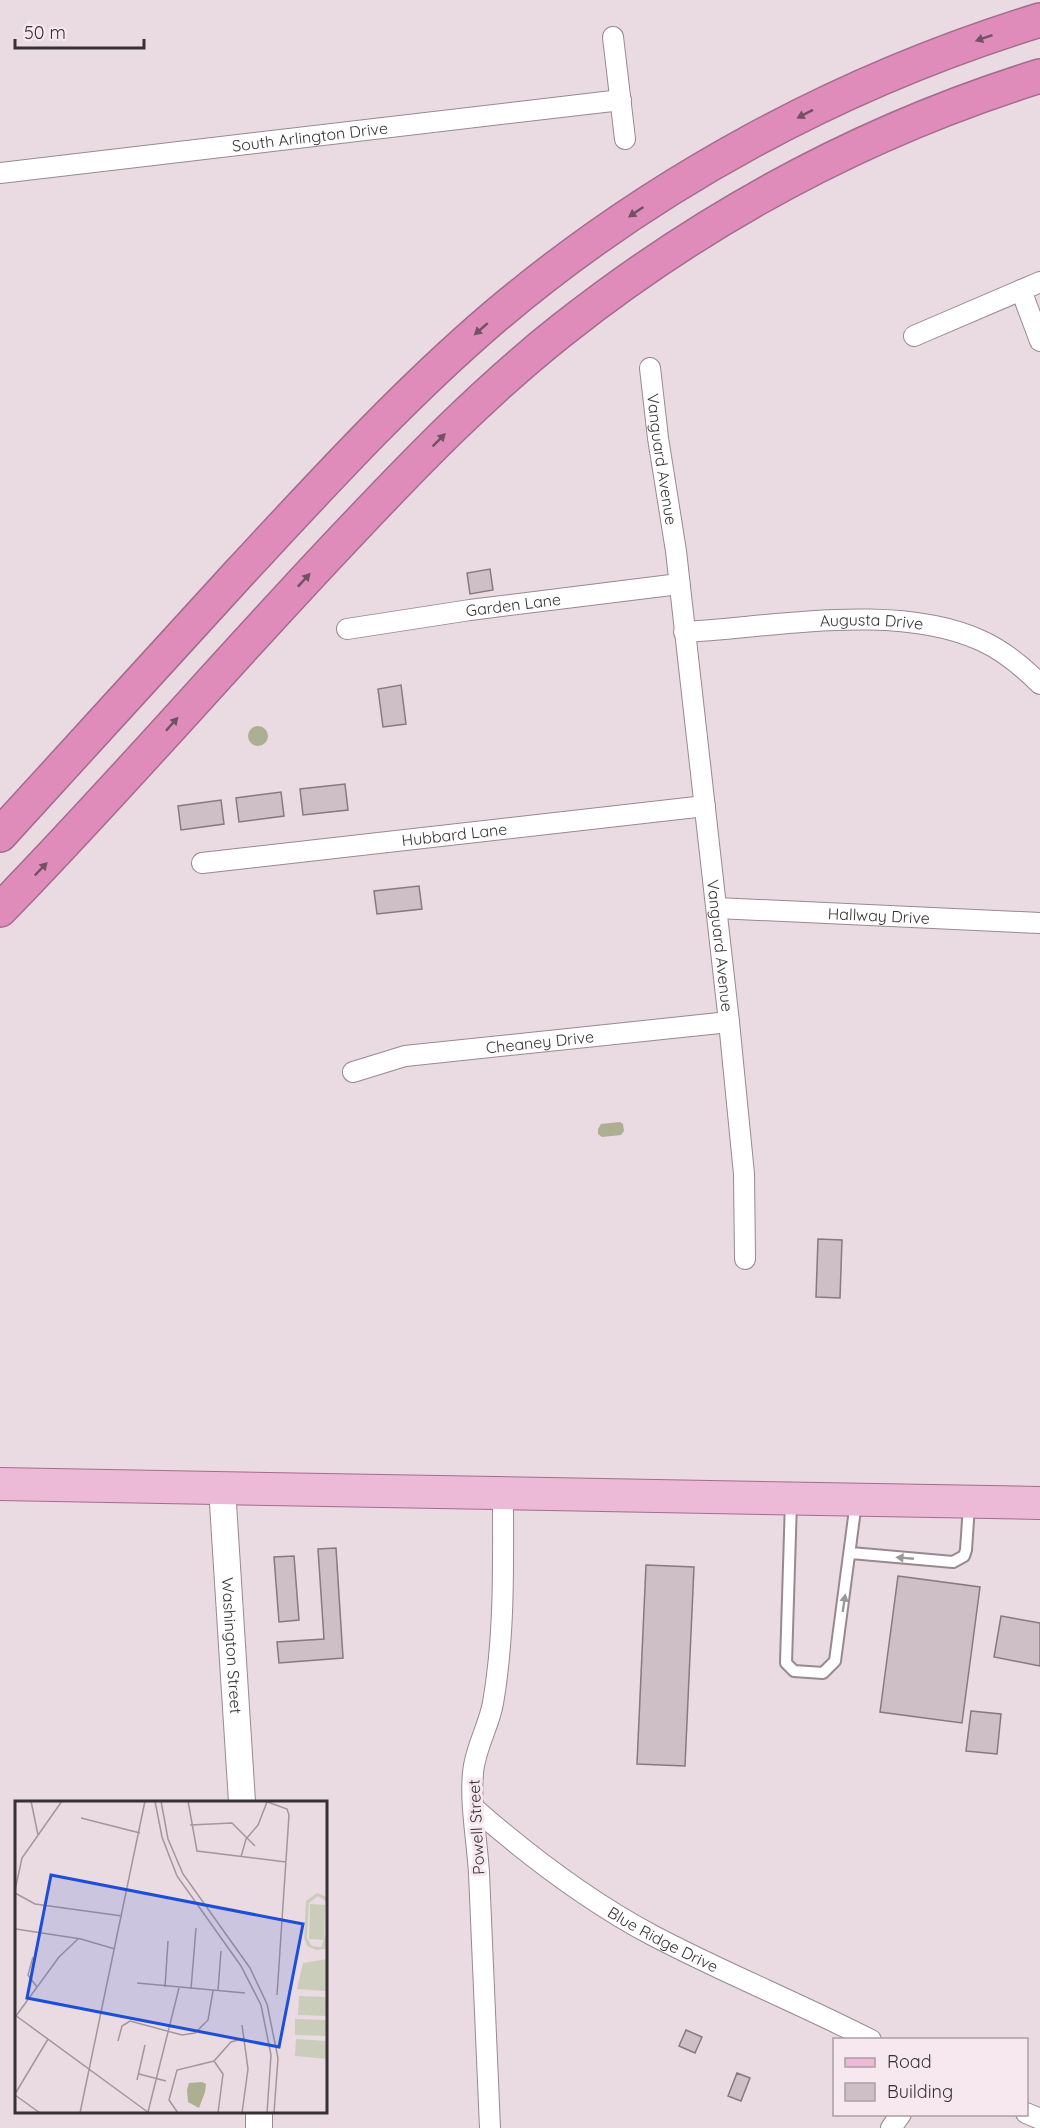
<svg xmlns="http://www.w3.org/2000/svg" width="1040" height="2128" viewBox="0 0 1040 2128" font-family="Quicksand,sans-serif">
<rect width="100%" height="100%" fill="#eadae2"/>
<path fill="#acaf92" d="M248 736a10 10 0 1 1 20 0a10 10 0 1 1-20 0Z
M620 1122 623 1124 624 1131 621 1135 602 1137 598 1134V1129L601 1124Z"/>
<path fill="#cebec6" stroke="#877980" stroke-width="1.5" d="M490 569 493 590 470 594 467 573Z
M401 685 406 724 383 727 378 689Z
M345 784 348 810 303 815 300 789Z
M281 792 284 816 239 822 236 798Z
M221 800 224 824 181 830 178 806Z
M419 886 422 909 377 914 374 891Z
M818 1239 842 1240 840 1298 816 1297Z
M336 1548 343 1658 279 1663 277 1642 324 1639 318 1549Z
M294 1556 299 1620 279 1622 274 1557Z
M646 1565 694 1567 685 1766 637 1764Z
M898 1576 980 1587 962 1723 880 1712Z
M1001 1616 1040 1623V1666L994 1657Z
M971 1711 1001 1714 997 1754 966 1751Z
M686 2030 702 2037 695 2053 679 2046Z
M737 2073 750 2078 741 2101 728 2096Z"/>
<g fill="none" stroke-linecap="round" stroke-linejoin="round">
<defs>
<path id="service" d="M791 1501 786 1663 794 1671 823 1673 835 1661 856 1502
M851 1553 953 1562 964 1556 966 1550 969 1505"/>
<g id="minor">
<path d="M613 37 625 139"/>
<path id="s1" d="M0 173 621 100"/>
<path d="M1021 290 1040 341"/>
<path d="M914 336 1040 282"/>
<path id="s2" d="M650 368 658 438 676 551 729 1022 744 1174 745 1259"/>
<path id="s3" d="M347 629 470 610 679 584"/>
<path id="s4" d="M684 632C775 627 897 602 982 641 1004 651 1023 667 1040 684"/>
<path id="s5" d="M202 863 705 806"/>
<path id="s6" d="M717 908 1040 923"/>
<path id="s7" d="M353 1072 405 1056 729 1022"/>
<path id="s8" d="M474 1808C529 1856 588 1901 652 1935 724 1973 799 2003 871 2040"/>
<path d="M1026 2113 1040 2119"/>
<path d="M490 2128C487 2043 483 1958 479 1873 477 1840 470 1805 473 1773 475 1748 489 1726 493 1703 505 1634 503 1562 503 1493"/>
<path d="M891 2128 901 2114"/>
</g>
<g id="tertiary">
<path id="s9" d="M222 1488 242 1802"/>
<path d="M259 2128V2112"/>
</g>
<path id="primary" d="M0 1484 1040 1503"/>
<path id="motorway" d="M0 835C80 747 161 659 241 571 322 484 403 395 493 318 652 183 841 81 1040 20
M0 910C120 787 232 656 351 531 418 460 486 390 562 330 705 217 866 130 1040 76"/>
</defs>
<use href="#service" stroke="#988991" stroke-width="14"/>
<use href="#minor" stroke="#988991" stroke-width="22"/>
<use href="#tertiary" stroke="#988991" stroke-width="28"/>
<use href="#primary" stroke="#a46c8c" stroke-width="34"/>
<use href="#motorway" stroke="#a46c8c" stroke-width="36"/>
<use href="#service" stroke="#fff" stroke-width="10"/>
<use href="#minor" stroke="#fff" stroke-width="20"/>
<use href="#tertiary" stroke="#fff" stroke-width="26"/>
<use href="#primary" stroke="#ecbad6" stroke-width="32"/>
<use href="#motorway" stroke="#df8cbb" stroke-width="33"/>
</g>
<defs><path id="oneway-solid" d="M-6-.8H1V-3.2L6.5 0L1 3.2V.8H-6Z" transform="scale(1.5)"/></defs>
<g fill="#725163">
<use href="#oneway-solid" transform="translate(984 38) rotate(161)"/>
<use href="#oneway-solid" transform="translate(805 114) rotate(153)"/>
<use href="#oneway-solid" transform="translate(636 212) rotate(146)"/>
<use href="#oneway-solid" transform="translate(481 329) rotate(139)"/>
<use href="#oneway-solid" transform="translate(439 440) rotate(-45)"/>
<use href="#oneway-solid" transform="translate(304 580) rotate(-47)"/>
<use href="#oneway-solid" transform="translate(172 724) rotate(-48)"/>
<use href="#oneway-solid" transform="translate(41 869) rotate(-46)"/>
</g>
<g fill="#9b989a">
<use href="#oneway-solid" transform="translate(905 1558) rotate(-175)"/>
<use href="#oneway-solid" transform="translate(844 1603) rotate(-82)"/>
</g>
<g text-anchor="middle" stroke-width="6" stroke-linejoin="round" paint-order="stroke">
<g font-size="16" fill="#373134" stroke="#f7e8f0">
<text dy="6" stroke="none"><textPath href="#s1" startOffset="312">South Arlington Drive</textPath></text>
<text dy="6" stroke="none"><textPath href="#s2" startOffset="92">Vanguard Avenue</textPath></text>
<text dy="6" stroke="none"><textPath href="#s3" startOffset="168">Garden Lane</textPath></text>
<text dy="6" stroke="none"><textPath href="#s4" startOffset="188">Augusta Drive</textPath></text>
<text dy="6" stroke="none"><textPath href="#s5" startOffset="254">Hubbard Lane</textPath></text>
<text dy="6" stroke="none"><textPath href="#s6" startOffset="162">Hallway Drive</textPath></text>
<text dy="6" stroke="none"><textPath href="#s2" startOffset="582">Vanguard Avenue</textPath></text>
<text dy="6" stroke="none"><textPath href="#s7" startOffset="190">Cheaney Drive</textPath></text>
<text dy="6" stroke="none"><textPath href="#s9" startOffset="158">Washington Street</textPath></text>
<text transform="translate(476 1827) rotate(-93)" y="6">Powell Street</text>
<text dy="6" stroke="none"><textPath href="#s8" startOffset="231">Blue Ridge Drive</textPath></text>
</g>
</g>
<g transform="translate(15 1801)">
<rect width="312" height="312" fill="#eadae2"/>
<path d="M302 92 312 96V101L303 95 294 102 292 137 297 145 306 146 312 130V148L301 149 292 145 289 136 291 100ZM295 103 310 104 309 139 294 138ZM312 158V190L282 188 288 162ZM284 195 312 196V215L283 214ZM280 218 312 219V235L280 234ZM281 238 312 240V258L280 255Z" fill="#cbcdbb"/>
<path d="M187 281 191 283 190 291 184 307 173 301 172 289 174 282Z" fill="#acaf92"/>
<path fill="none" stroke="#a2969c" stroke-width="1.5" d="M16 0 23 34M140 0 147 36 162 75 226 165 246 204 256 254 252 312M146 0 153 38 168 73 235 167 252 203 263 257 259 312M173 0 182 50 271 61M250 0 272 8 274 14 262 194M66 17 125 32M175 24 217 22 240 45M226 56 231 38 243 24 252 1M0 89 7 57 47 0M0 92 20 103 107 115M1 128 66 138 100 148M18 156 13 174 22 186M122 182 230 192M150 186 153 140M176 188 181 127M203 190 206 150M0 214 134 312M1 215 44 156 63 138M103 240 107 225 115 220 167 234 180 232 193 219 198 190M199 260 208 273 203 312M124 273 151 280M122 279 130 244M0 293 33 238M0 294 25 312M133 311 164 187M65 312 130 0M163 312 154 299 162 269 199 260 216 241 230 237M227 312 233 268 227 224"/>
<path fill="#1d4ed8" fill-opacity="0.15" stroke="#1d4ed8" stroke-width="3" d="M36 74 288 123 264 246 12 197Z"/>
<rect width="312" height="312" fill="none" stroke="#373134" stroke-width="3"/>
</g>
<rect x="833" y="2038" width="195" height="78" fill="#f7e8f0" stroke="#aa9fa5" stroke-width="1.5"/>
<rect x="845" y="2058" width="30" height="9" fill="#ecbad6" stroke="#aa9fa5" stroke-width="1.5"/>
<text x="887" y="2068" font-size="18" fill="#373134">Road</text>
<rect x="845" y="2083" width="30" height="18" fill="#cebec6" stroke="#aa9fa5" stroke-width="1.5"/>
<text x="887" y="2098" font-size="18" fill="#373134">Building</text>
<path d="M15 39v9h129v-9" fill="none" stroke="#373134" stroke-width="3"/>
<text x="24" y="39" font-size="18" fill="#373134" stroke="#f7e8f0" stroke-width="4.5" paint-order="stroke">50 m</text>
</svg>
